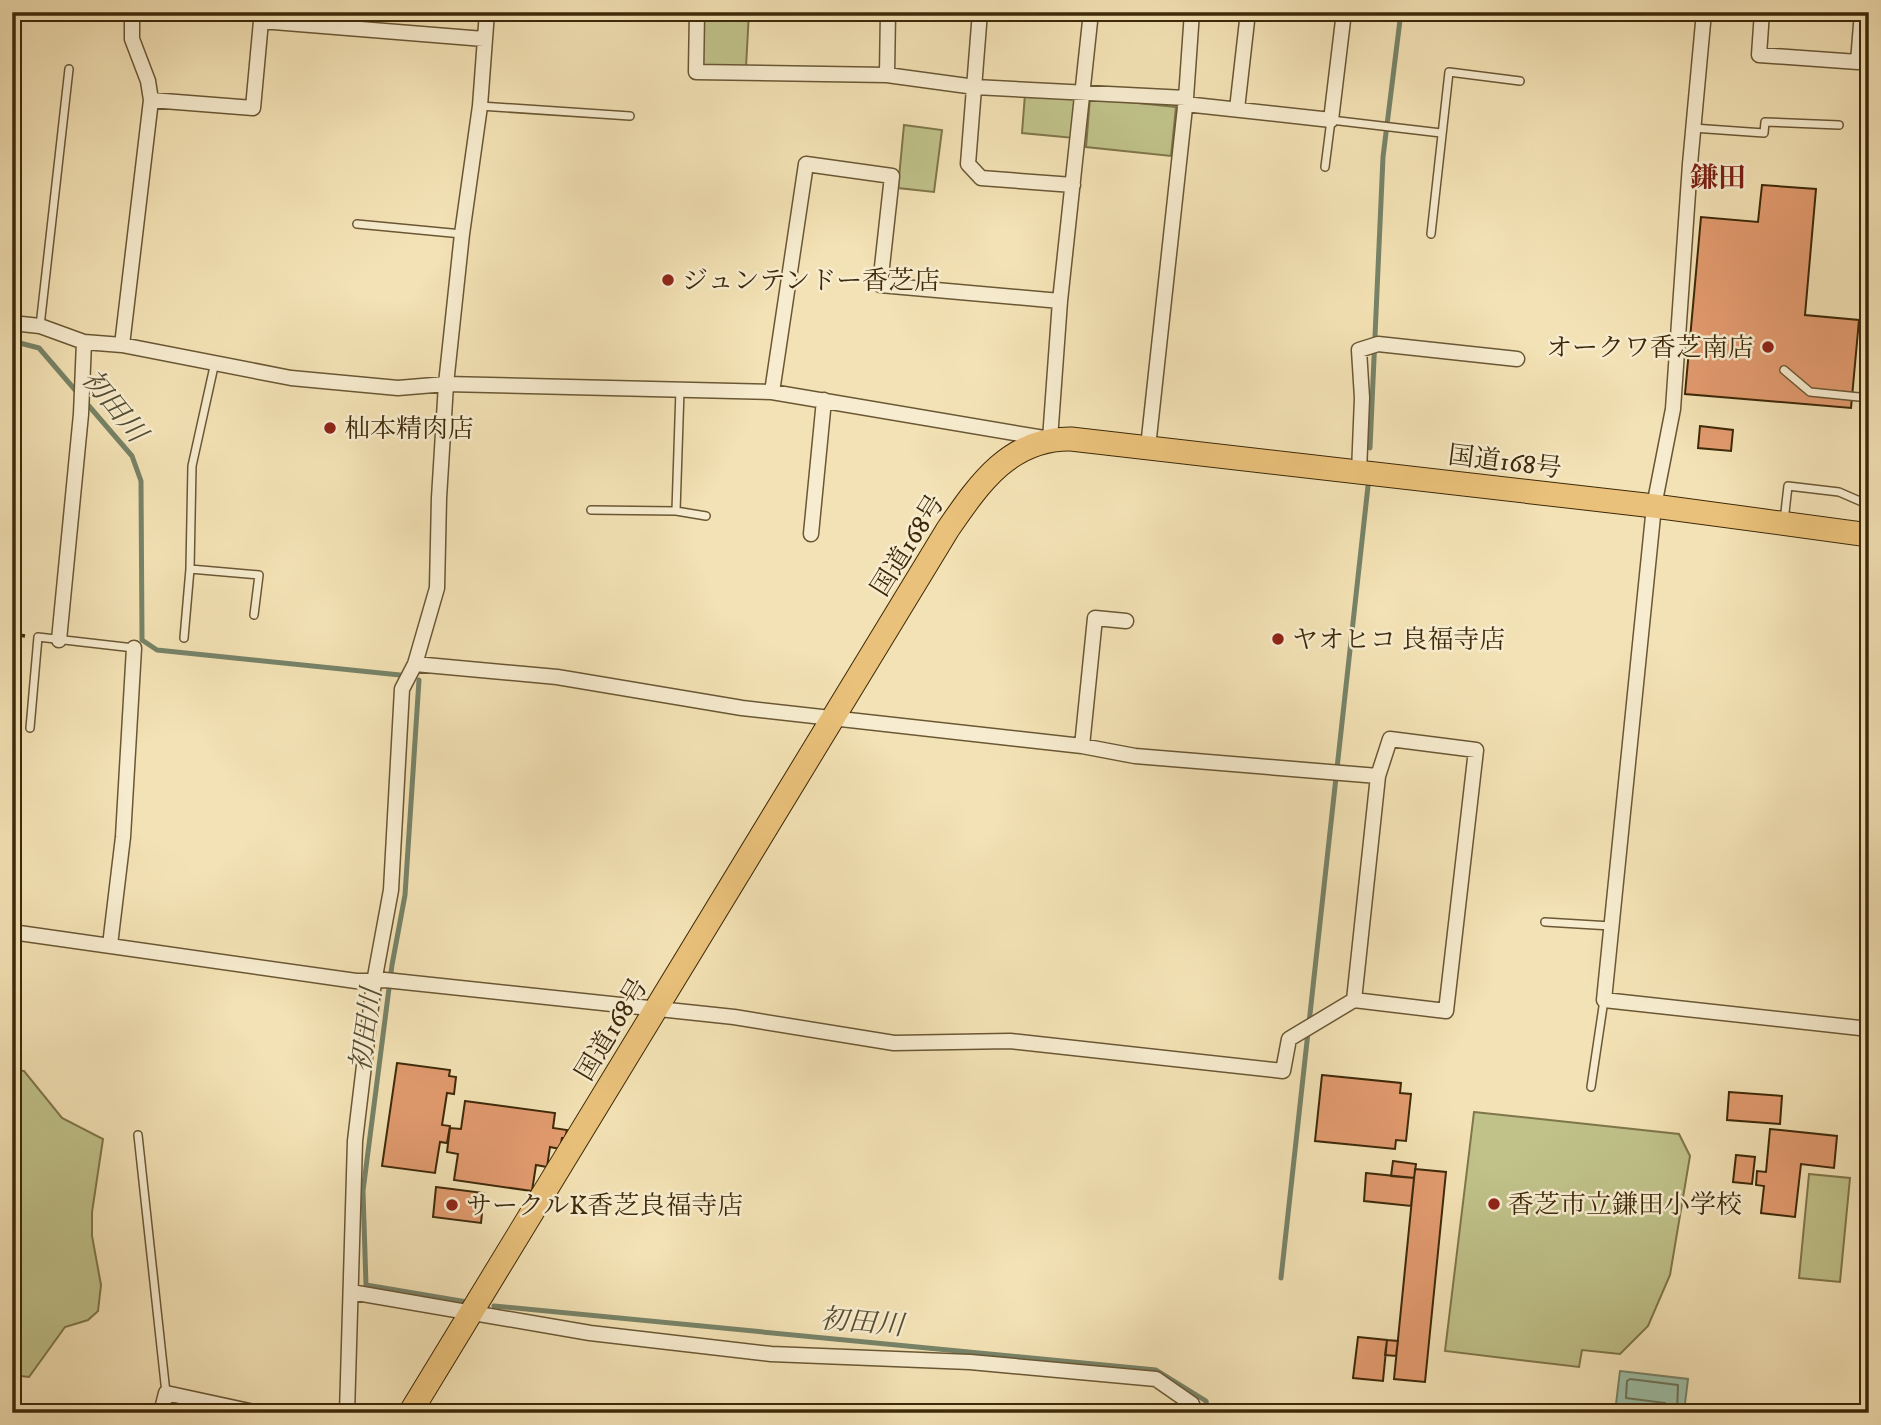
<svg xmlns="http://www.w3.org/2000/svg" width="1881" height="1425" viewBox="0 0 1881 1425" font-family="'IM FELL DW Pica','Noto Serif JP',serif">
<rect width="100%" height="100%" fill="#f3e2b5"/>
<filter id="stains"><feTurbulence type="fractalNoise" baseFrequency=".00286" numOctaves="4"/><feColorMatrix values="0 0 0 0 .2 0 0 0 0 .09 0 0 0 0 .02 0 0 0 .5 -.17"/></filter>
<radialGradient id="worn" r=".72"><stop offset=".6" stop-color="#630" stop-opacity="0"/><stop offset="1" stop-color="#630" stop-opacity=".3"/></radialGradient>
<path fill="#c0c28a" stroke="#7e764a" stroke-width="2" d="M701 12H749L746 67 700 68Z
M1025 94 1078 99 1074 138 1022 133Z
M1090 98 1176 107 1171 156 1086 147Z
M904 125 942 130 934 192 898 188Z
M12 1070 24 1071 62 1118 103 1139 92 1212V1236L101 1285 98 1311 88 1320 65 1327 29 1377 12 1375Z
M1474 1112 1679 1134 1690 1156 1670 1275 1648 1326 1620 1354 1582 1350 1579 1367 1445 1351Z
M1809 1174 1850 1178 1840 1282 1799 1278Z"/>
<path fill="#9dbfa8" stroke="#778368" stroke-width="2" d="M1620 1371 1688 1379 1684 1412 1616 1404Z"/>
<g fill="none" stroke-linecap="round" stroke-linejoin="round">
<path stroke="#6d7458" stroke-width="2" d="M1670 1413 1669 1407 1665 1403 1626 1398 1627 1381 1630 1379 1678 1385 1677 1413"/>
<path stroke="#778368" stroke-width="5" d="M12 341 39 348 132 456 141 481 142 640 157 650 400 675
M1370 448 1383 157 1401 12
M419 680 405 895 392 965 363 1191 366 1285 467 1302
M1281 1278 1368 486
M494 1306 1156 1370 1206 1401 1208 1413"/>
</g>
<path fill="#e29b6f" stroke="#3d2909" stroke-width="2" d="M1762 185 1816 189 1805 315 1859 320 1851 408 1685 394 1701 217 1758 222Z
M1700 426 1733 430 1731 451 1698 448Z
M397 1063 450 1070 449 1076 456 1077 454 1094 447 1093 442 1125 450 1126 447 1143 440 1142 435 1173 382 1166Z
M1322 1075 1401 1083 1400 1093 1411 1094 1406 1141 1396 1140 1395 1149 1315 1141Z
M1729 1092 1782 1096 1780 1124 1727 1120Z
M465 1101 555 1113 553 1128 567 1130 565 1138H562L560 1149 550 1147 547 1167 536 1165 532 1191 454 1180 458 1154 447 1152 450 1128 461 1129Z
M1770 1129 1837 1136 1834 1168 1801 1164 1795 1217 1761 1213 1764 1186 1756 1185 1757 1171 1766 1172Z
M1736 1155 1755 1157 1752 1184 1733 1182Z
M1393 1161 1416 1164 1414 1178 1391 1176Z
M1415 1169 1446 1172 1425 1382 1394 1379Z
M1366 1173 1414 1178 1411 1206 1364 1201Z
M436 1187 484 1193 481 1223 433 1217Z
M1358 1337 1387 1340 1383 1381 1353 1378Z
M1387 1340 1398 1341 1396 1356 1385 1355Z"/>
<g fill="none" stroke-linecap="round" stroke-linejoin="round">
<defs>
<path id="service" d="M480 106 630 116
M1693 128 1764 133 1765 122 1839 125
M1325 167 1331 120 1441 133
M357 224 462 234
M1431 234 1449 72 1520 81
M40 326 69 69
M1784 370 1810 392 1869 398
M591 510 676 511 706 516
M676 511 680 390
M1784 521 1788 486 1839 492 1869 505
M190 569 259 575 254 615
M184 638 190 569 192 466 215 362
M30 728 38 637 134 648
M1545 922 1611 926
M1591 1087 1604 1000
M138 1135 166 1393"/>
<path id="minor" d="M697 12 696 72 887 75 975 87 1186 98
M980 12 968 164 981 178 1073 185
M1704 12 1690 164 1673 409 1654 506 1604 1000 1869 1029
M1762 12 1759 55 1858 62 1862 12
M887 75 888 12
M151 100 253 108 261 21 484 39
M1185 104 1331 120 1344 12
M1237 109 1248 12
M12 323 40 326 84 342 122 345 291 378 398 388 446 384 772 392 1050 439 1060 301 1091 12
M122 345 151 100 148 81 132 39V12
M772 392 806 164 892 176 880 285 1060 301
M1148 447 1186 98 1192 12
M1359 472 1362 398 1359 350 1378 344 1517 359
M811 534 824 400
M59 640 81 414 84 342
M415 664 557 677 742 708 1082 746 1135 756 1378 776
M1082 746 1095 618 1126 621
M12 932 356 981 385 980 734 1017 894 1043 1010 1041 1283 1071 1289 1039 1354 1000 1378 776 1390 739 1476 750 1446 1011 1354 1000
M110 945 123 837 134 648
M351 1292 590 1333 771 1354 970 1362 1156 1379 1192 1404 1194 1413
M161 1413 166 1393 258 1413
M347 1413 355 1141 374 982 391 890 402 689 415 664 437 588 439 498 446 384 462 234 480 106 487 12"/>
<path id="trunk" d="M410 1413 948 529C979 484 1010 438 1071 439L1654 506 1869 535"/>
</defs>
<use href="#service" stroke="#6a5734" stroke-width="10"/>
<use href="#minor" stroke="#6a5734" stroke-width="17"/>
<use href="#trunk" stroke="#3d2909" stroke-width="25"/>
<path stroke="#3d2909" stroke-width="3.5" stroke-dasharray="5 3.5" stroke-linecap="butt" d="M12 634 25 636"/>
<use href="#service" stroke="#f7eccf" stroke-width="7"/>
<use href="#minor" stroke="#f7eccf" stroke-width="14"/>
<use href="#trunk" stroke="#eac17a" stroke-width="23"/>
</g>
<g fill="#8f2418" stroke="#f7eccf" stroke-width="2.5">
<circle cx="668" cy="280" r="7"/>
<circle cx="1768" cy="347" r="7"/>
<circle cx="330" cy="428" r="7"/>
<circle cx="1278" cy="639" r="7"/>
<circle cx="1494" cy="1204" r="7"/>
<circle cx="452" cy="1205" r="7"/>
</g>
<g text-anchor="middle" stroke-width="5" stroke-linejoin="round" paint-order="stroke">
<g font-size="26" fill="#3d2909" stroke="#f7eccf" text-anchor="start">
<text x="682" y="289">ジュンテンドー香芝店</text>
<text x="1754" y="356" text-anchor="end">オークワ香芝南店</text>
<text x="344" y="437">杣本精肉店</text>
<text x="1292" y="648">ヤオヒコ 良福寺店</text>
<text x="1508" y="1213">香芝市立鎌田小学校</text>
<text x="466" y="1214">サークルK香芝良福寺店</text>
</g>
<g font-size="26" fill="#3d2909" stroke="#f7eccf">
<text transform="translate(1505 461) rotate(7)" y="9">国道168号</text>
<text transform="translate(907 545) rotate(-58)" y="9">国道168号</text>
<text transform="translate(611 1029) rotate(-59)" y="9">国道168号</text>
</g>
<g font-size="28" font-weight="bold" fill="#7a1f14" stroke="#f7eccf">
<text x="1718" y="187">鎌田</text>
</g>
<g font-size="28" font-style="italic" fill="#554e31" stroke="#f7eccf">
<text transform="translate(115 405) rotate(51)" y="10">初田川</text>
<text transform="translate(365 1030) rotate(-82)" y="10">初田川</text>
<text transform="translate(862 1321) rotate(5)" y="10">初田川</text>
</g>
</g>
<rect width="1881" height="1425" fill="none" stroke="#f3e2b5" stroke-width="42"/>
<rect x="14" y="14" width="1853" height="1397" fill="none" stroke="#3d2909" stroke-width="3.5"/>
<rect x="21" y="21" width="1839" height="1383" fill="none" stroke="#3d2909" stroke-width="2"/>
<rect width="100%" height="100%" filter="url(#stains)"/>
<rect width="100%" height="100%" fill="url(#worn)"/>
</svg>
